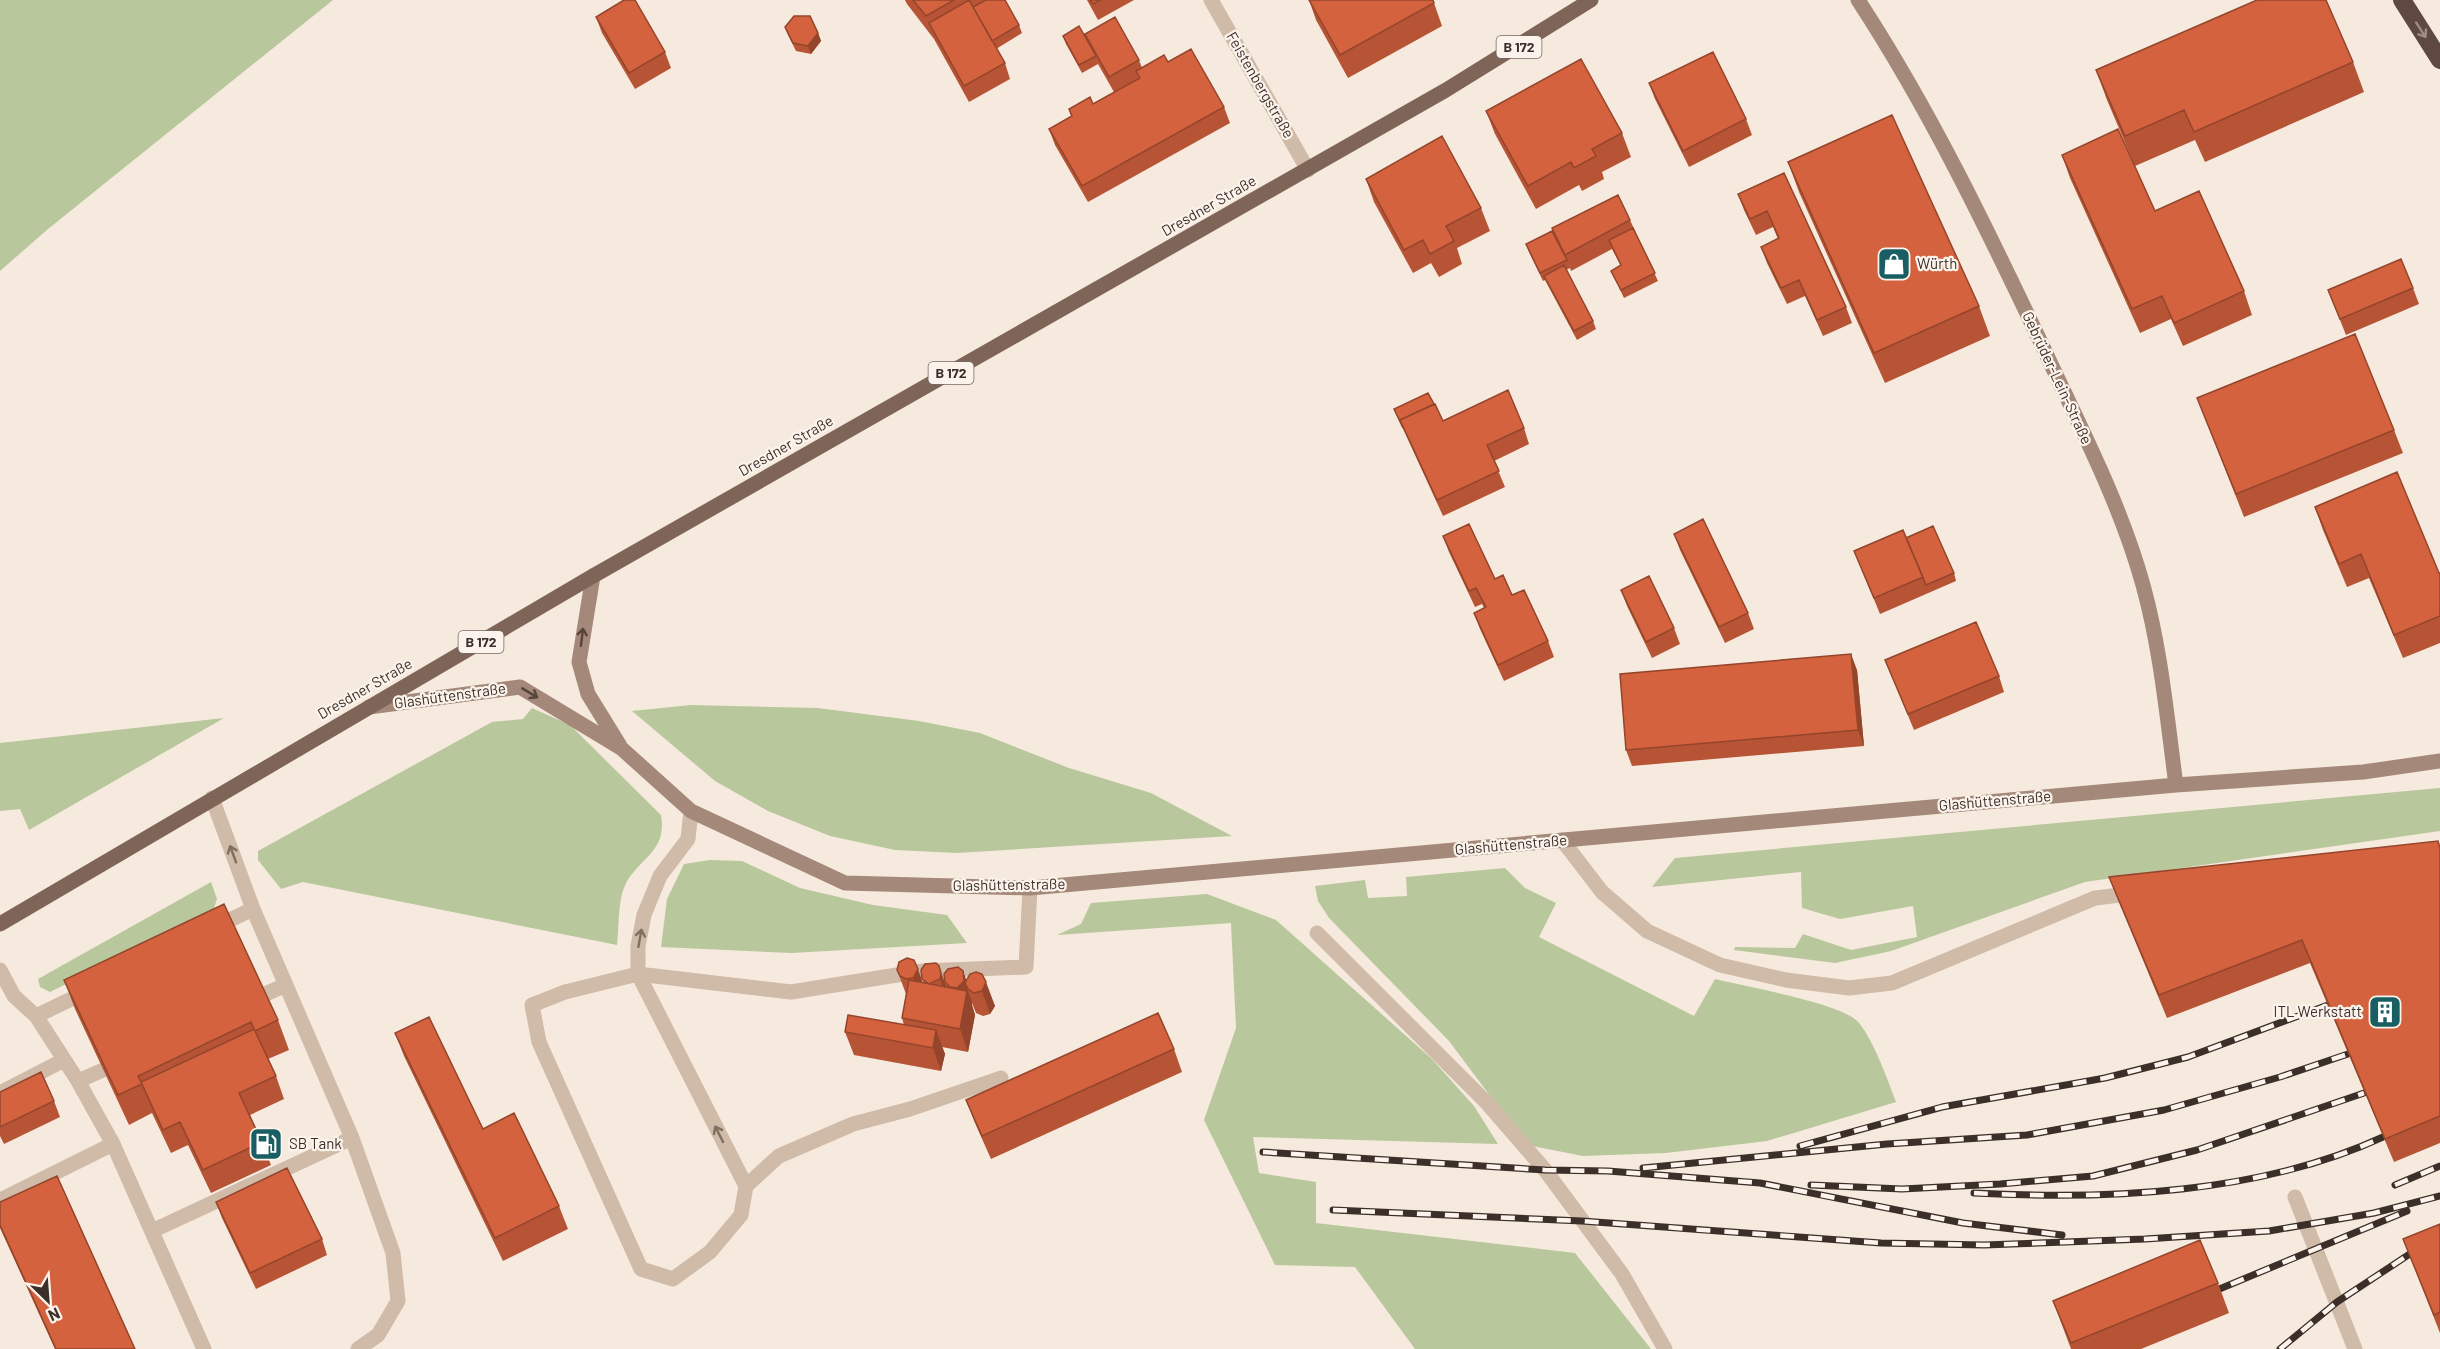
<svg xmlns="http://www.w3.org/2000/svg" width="2440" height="1349" viewBox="0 0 2440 1349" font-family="Barlow,sans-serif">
<rect width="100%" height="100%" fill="#f6eade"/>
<path fill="#b9c79c" d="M0 0H333L48 229 0 271Z
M691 705 818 708 919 721 980 733 1069 768 1151 793 1232 836 957 853 895 850 830 836 768 811 715 781 632 711Z
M532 708 570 725 661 815C668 854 635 859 624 888 618 902 619 929 617 945L303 882 281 889 258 860V851L492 722 523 719Z
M224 718 29 830 20 809 0 811V743Z
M2440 788V831L2085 882 1891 951 1835 963 1734 950 1735 947 1795 948 1803 934 1851 950 1917 937 1913 906 1840 919 1802 908 1801 872 1652 887 1675 858Z
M710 860 742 861 800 888 873 905 947 915 967 943 792 953 661 947 667 899 684 864Z
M1505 868 1525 888 1556 903 1539 937 1694 1016 1715 979C1744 986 1837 1003 1856 1020 1871 1033 1889 1083 1896 1102L1767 1141 1666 1153 1583 1156 1527 1145 1449 1041 1329 918 1318 901 1315 886 1365 880 1368 898 1407 896 1406 877Z
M211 882 217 899 213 911 50 992 40 987 38 979Z
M1207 894 1276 920 1303 944 1432 1059 1474 1106 1498 1144 1253 1137 1259 1173 1316 1182V1223L1575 1253 1651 1349H1415L1355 1267 1275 1265 1204 1120 1236 1028 1231 923 1057 935 1081 924 1091 903Z"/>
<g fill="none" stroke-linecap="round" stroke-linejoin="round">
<path stroke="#d0baa8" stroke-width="15" d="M212 798 253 909 352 1138
M691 811 688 839 660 876 644 915 638 946V974L746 1186
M1562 840 1602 892 1647 931 1720 965 1786 980 1849 988 1892 983 2095 898 2137 893
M213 928 253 909
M1317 933 1487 1103 1545 1170 1622 1274 1665 1349
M0 970 14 996 36 1016 78 1081 113 1144
M263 995 286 985
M36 1016 90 990
M1001 1078 910 1109 853 1124 779 1156 746 1186 741 1215 710 1252 673 1279 641 1269 539 1042 532 1005 565 992 638 974 791 992 922 971 1026 967 1030 888
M78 1081 103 1070
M0 1093 64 1060
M2295 1197 2355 1349
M0 1200 113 1144 204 1349
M152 1231 352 1138 393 1253 398 1301 378 1335 358 1349"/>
<path stroke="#d0baa8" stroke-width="15" d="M1211 0 1308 170"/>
<path stroke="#a48879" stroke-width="15" d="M1858 0C1930 110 1987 229 2043 347 2079 425 2120 502 2143 585 2161 650 2167 718 2176 785
M593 576 579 662 588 694 620 746
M369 707 520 687 621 748 691 811 845 883 1030 888 2176 785 2363 772 2440 761"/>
<path stroke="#7f6558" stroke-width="15" d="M0 924 593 576 1446 90 1591 0"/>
<path stroke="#5e483f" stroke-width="18" d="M2402 0 2440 60"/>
<defs>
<path id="rail" d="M1800 1146 1942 1107 2105 1078 2188 1057 2328 1005
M1263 1152 1545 1170 1608 1171 1760 1183 1963 1223 2062 1235
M1643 1168 1887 1144 2027 1135 2164 1110 2280 1077 2348 1054
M1811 1185 1902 1189 2000 1184 2093 1176 2197 1150 2364 1093
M2395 1185 2440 1166
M1974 1193C2107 1200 2260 1194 2383 1137
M1333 1210 1582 1221 1881 1243 1984 1245 2145 1239 2269 1231 2374 1213 2440 1196
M2205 1295 2407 1211
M2280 1349 2337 1302 2440 1234"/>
</defs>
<use href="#rail" stroke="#3c2f29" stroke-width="7"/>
<use href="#rail" stroke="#fcf4ec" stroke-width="4.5" stroke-dasharray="14" stroke-linecap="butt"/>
</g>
<path fill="#b65435" d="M905 0H1005L1019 25 1022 33 996 49 1005 63 1010 79 969 102 934 39 907 4Z
M1087 0H1134L1098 20Z
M1309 0H1433L1442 26 1348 78 1316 20Z
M596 17 665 52 671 68 635 89 602 33Z
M785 27 818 33 821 41 811 54 796 51 788 35Z
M1085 34 1139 60 1142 68 1168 62 1224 107 1230 123 1088 202 1055 145 1049 129 1071 116 1069 109 1093 104 1114 92 1098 64 1082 73 1066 44 1063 36 1088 41Z
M2353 62 2364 92 2205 162 2195 140 2135 166 2107 100 2096 70Z
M1649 83 1746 119 1752 135 1689 167 1655 99Z
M1486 111 1622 133 1631 157 1602 172 1604 179 1582 191 1579 185 1536 209 1495 134Z
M2062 155 2155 211 2244 291 2252 315 2183 346 2171 319 2140 333 2070 178Z
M1788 162 1979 306 1990 336 1885 383 1799 192Z
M1784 173 1846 307 1852 323 1823 336 1805 296 1787 304 1767 263 1761 247 1778 239 1773 227 1756 235 1744 210 1738 194Z
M1366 179 1481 208 1490 231 1457 248 1462 264 1439 277 1431 263 1413 273 1374 202Z
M1630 220 1658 281 1624 298 1611 271 1621 266 1612 249 1571 271 1570 268 1566 270 1593 321 1596 329 1577 340 1545 280 1543 281 1529 252 1526 244Z
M2413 288 2419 304 2346 335 2328 290Z
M2197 398 2394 430 2403 453 2244 517Z
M1394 409 1443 421 1524 428 1529 444 1494 461 1505 487 1443 516Z
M2315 507 2439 573H2440V643L2403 658 2369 578 2347 587 2323 530Z
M1674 534 1748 613 1754 629 1725 643 1680 550Z
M1443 536 1495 579 1512 595 1548 641 1554 657 1504 681 1480 629 1474 613 1484 608 1482 604 1475 607 1449 552Z
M1906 538 1954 573 1956 581 1880 614 1854 551Z
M1621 590 1674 628 1680 644 1652 658 1627 606Z
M1885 660 1999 676 2004 692 1914 730Z
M1857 670 1864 746 1632 766 1626 750Z
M2440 848V1143L2394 1162 2310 963 2167 1018 2118 900 2109 877Z
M939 966 947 988 945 982 963 971 966 981 970 974 995 1006 990 1014 983 1016 976 1013 972 1003V1005L975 1015 968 1052 942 1047 945 1054 941 1071 854 1055 845 1032 904 1025 902 1018 906 994 897 970 924 983 922 979Z
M64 980 278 1020 289 1050 268 1059 276 1076 284 1099 250 1115 262 1142 271 1165 211 1193 188 1145 171 1153 152 1113 129 1125 75 1009Z
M395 1033 483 1129 559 1206 568 1229 503 1261 404 1056Z
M1174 1049 1182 1072 991 1159 975 1123 966 1100Z
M0 1092 54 1101 60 1117 4 1144 0 1136Z
M0 1202 135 1349H55L0 1228Z
M216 1202 322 1239 327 1255 256 1289 222 1218Z
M2440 1224V1333L2403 1239Z
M2218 1283 2229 1313 2141 1349H2071L2053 1301Z"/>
<path fill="#94452b" d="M818 33 821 41 811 54 808 46Z
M1851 654 1857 670 1864 746 1858 730Z
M918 969 926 992 921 1001 913 978Z
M963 971 970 990 965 983 972 1002V1005L975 1015 968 1052 960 1029 964 1007 957 988Z
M941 973 950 996 948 1003 940 979Z
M986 982 995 1006 990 1014 982 991Z
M936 1030 945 1054 941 1071 933 1048Z"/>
<path fill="#d4623e" stroke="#94452b" stroke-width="1.5" d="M624 0H635L665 52 629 73 596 17Z
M913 0H954L926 16Z
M969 0 1005 63 964 86 929 23Z
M986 0H1005L1019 25 992 41 973 7Z
M1090 0H1100L1093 4Z
M1309 0H1433L1434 3 1340 55Z
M2257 0H2326L2353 62 2194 132 2184 110 2125 136 2096 70Z
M794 16H810L818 33 808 46 793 43 785 27Z
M1115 17 1139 60 1109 77 1085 34Z
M1079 26 1096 56 1079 65 1063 36Z
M1191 49 1224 107 1082 186 1049 129 1072 116 1069 109 1090 97 1093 104 1140 78 1136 71 1164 55 1168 62Z
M1713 52 1746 119 1683 151 1649 83Z
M1581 59 1622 133 1592 149 1596 156 1574 168 1571 162 1528 186 1486 111Z
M1892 115 1979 306 1874 353 1788 162Z
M2118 129 2155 211 2199 191 2244 291 2174 323 2162 296 2132 309 2062 155Z
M1442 136 1481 208 1446 226 1454 241 1430 254 1423 240 1404 250 1366 179Z
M1784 173 1846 307 1817 320 1799 280 1781 288 1761 247 1779 238 1767 211 1750 219 1738 194Z
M1618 195 1630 220 1565 255 1552 228Z
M1633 228 1655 273 1621 290 1611 271 1621 265 1609 240Z
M1552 231 1567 260 1540 273 1526 244Z
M2401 259 2413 288 2340 319 2328 290Z
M1564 265 1593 321 1574 331 1544 276Z
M2355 334 2394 430 2236 494 2197 398Z
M1508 390 1524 428 1487 445 1499 471 1437 500 1400 420 1435 404 1443 421Z
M1428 393 1434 404 1400 420 1403 428 1394 409Z
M2397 472 2439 573H2440V616L2394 635 2361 554 2339 564 2315 507Z
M1703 519 1748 613 1719 627 1674 534Z
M1469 524 1495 579 1503 575 1512 595 1524 590 1548 641 1498 665 1474 613 1486 607 1476 588 1469 591 1443 536Z
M1933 526 1954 573 1926 585 1906 538Z
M1903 530 1923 577 1874 598 1854 551Z
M1649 576 1674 628 1646 642 1621 590Z
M1976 622 1999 676 1908 714 1885 660Z
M1851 654 1858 730 1626 750 1620 674Z
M2438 841 2440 848V1116L2385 1139 2302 940 2159 995 2109 877Z
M224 904 278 1020 255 1031 251 1022 138 1076 142 1084 118 1095 64 980Z
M907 958 914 960 918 969 913 978 906 979 900 976 897 970 899 962Z
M936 963 939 966 941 973 940 979 929 984 922 979 921 970 925 964Z
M958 967 963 971 964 981 957 988 950 987 945 982 944 974 948 969Z
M976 972 982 974 986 982 982 991 974 993 968 989 965 983 970 974Z
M909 980 967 991 960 1029 902 1018Z
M1158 1013 1174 1049 982 1136 966 1100Z
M848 1015 936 1030 933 1048 845 1032Z
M429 1017 483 1129 514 1113 559 1206 495 1238 395 1033Z
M254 1029 276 1076 239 1093 262 1142 203 1170 180 1122 163 1130 141 1082Z
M41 1072 54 1101 0 1127V1092Z
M287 1168 322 1239 250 1273 216 1202Z
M57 1176 135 1349H56L0 1225V1202Z
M2440 1224V1312L2434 1315 2403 1239Z
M2200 1240 2218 1283 2071 1343 2053 1301Z"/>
<defs><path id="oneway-shaft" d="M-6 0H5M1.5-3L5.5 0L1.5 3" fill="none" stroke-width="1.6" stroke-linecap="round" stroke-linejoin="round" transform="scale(1.5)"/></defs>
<use stroke="#9d8d84" href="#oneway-shaft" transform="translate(2421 30) rotate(57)"/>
<g stroke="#56453d">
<use href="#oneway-shaft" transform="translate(582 637) rotate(-83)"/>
<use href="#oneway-shaft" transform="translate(530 693) rotate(31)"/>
</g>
<g stroke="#7f6e62">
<use href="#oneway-shaft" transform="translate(233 854) rotate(-110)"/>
<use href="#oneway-shaft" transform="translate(640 938) rotate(-80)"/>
<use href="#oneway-shaft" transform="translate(719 1134) rotate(-117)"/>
</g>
<defs>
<symbol id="shop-square" viewBox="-11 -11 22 22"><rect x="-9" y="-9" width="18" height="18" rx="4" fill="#195e63" stroke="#fcf4ec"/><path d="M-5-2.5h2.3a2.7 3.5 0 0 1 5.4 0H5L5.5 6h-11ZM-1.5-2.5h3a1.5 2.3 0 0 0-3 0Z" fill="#fff"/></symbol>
<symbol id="building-square" viewBox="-11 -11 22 22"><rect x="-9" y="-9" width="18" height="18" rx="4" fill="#195e63" stroke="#fcf4ec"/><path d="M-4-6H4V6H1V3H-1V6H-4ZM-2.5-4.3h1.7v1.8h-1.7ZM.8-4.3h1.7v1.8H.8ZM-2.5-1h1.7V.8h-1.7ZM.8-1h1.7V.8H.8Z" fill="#fff"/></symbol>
<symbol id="fuel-square" viewBox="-11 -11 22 22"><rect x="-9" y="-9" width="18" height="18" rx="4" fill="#195e63" stroke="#fcf4ec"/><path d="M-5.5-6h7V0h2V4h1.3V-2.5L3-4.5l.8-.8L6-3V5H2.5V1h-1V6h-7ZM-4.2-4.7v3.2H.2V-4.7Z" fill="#fff"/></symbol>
</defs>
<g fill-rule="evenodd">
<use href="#shop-square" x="1875" y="245" width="38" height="38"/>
<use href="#building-square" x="2366" y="993" width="38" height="38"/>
<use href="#fuel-square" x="247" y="1125" width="38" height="38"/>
</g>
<g text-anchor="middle" stroke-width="4.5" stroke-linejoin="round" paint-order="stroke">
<g fill="#fcf4ec" stroke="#766a64" stroke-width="1.5">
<rect x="1496.5" y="36" width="45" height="22" rx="4.5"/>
<rect x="928.5" y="362" width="45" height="22" rx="4.5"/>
<rect x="458.5" y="631" width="45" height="22" rx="4.5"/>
</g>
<g font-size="14" font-weight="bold" fill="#3c2f29">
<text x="1519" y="52">B 172</text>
<text x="951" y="378">B 172</text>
<text x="481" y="647">B 172</text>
</g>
<g font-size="15" fill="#3c2f29" stroke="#fcf4ec">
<text transform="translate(1260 85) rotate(60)" y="5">Feistenbergstraße</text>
<text transform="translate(1209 206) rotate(-30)" y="5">Dresdner Straße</text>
<text transform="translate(2057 378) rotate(65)" y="5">Gebrüder-Lein-Straße</text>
<text transform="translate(786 446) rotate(-30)" y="5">Dresdner Straße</text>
<text transform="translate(365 689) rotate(-30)" y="5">Dresdner Straße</text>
<text transform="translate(450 696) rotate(-8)" y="5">Glashüttenstraße</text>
<text transform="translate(1995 801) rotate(-5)" y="5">Glashüttenstraße</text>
<text transform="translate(1511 845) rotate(-5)" y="5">Glashüttenstraße</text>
<text transform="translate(1009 885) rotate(-1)" y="5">Glashüttenstraße</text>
</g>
<g font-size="15" fill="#3c2f29" stroke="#fcf4ec" text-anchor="start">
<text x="1917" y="269">Würth</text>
<text x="2362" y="1017" text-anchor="end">ITL Werkstatt</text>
<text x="289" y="1149">SB Tank</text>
</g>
</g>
<g transform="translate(48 1301) rotate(155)" stroke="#fcf4ec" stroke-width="4.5" paint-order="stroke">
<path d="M0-4.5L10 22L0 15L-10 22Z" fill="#3c2f29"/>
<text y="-9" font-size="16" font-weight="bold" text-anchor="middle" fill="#3c2f29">N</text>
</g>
</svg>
